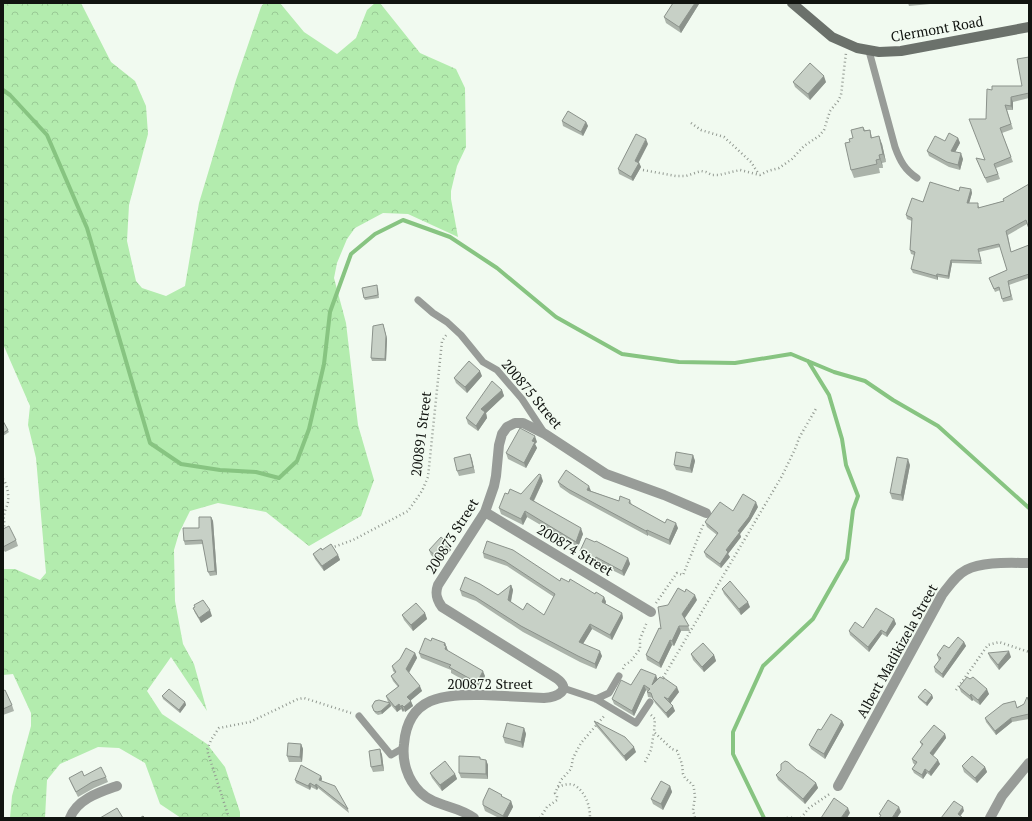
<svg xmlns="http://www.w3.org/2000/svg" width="1032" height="821" viewBox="0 0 1032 821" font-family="'PT Serif',serif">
<defs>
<pattern id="forest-crowns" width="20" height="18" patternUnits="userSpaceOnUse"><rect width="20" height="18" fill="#b3ecae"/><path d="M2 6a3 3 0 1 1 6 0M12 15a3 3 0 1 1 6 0" fill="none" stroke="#99ca95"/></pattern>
</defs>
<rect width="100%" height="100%" fill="#f1faf0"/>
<path fill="url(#forest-crowns)" d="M3 3H81L111 62 135 81 146 106 148 134 129 205 127 241 136 281 142 288 166 296 185 286 199 203 236 80 261 7 264 3H280L304 32 337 54 356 38 367 10 375 3H380L420 53 456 69 465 88 466 147 457 166 451 191V199L458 237 408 214 383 213 355 228 347 239 337 263 334 278 346 323 358 425 374 480 361 516 309 546 266 512 218 503 190 511 179 533 174 550 175 601 183 644 194 664 207 711 171 657 147 691 162 714 207 744 225 767 240 812V818H181L160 804 145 763 119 748 98 747 60 764 47 780 45 818H10L12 796 31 726V713L13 674 3 675V569H15L40 580 46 573 36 458 28 425 30 406 3 344Z"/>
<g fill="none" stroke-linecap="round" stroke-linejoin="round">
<path stroke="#87c481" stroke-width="4" d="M3 90 10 95 47 135 87 228 150 443 181 464 220 470 256 472 279 478 297 461 309 429 324 364 330 312 351 254 375 234 403 220 450 237 497 268 556 317 622 354 679 362 735 363 791 354 834 372 865 381 893 400 938 426 1029 508
M764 818 733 754V732L763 666 813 619 847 559 853 510 858 496 846 465 842 439 829 395 808 361"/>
<path stroke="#929991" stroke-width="2.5" stroke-dasharray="1 3" stroke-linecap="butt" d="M691 123 701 130 724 137 751 162 758 173
M643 170 676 176H686L701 171 706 172 712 175H719L740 170 760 175 768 171 779 168 792 159 804 146 819 136 824 130 830 111 838 101 841 95 846 53
M3 479C7 484 9 495 8 501 8 505 4 511 4 516 3 521 6 524 3 529
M331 548 353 540 408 511 422 491 428 477 442 341 447 334
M656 603 677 573 683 575 704 523
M623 669 625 665 631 661 640 649V639L647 622
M661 681 782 476 796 447 799 438 817 407
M956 690 988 645 999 642 1029 652
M651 715 655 719 654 732 672 749 677 751 682 764 683 774 685 778 693 785 694 789 695 797 693 810 695 818
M645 762 651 750 654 732
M558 787C563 785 569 783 574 785 586 792 590 806 590 818
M229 818 207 750 211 740 219 728 250 722 298 699 304 698 351 713
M540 818 547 807 557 800V796L555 793 561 780 571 769 573 758 581 743 605 715
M787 818 790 817 792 818
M801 818 809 808 831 793"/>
<path stroke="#989c98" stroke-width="7" d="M869 51 895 147C900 161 905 170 917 178
M418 300 433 313 447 322 461 335 483 362 497 370 522 399 545 434
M563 688 596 699 636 723 650 702
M596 699 609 693 619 676
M359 716 391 755 403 748"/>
<path stroke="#989c98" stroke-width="10" d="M485 512 651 612
M838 786 942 595C949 586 956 575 966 570 983 561 1011 563 1029 563
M70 818C77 799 100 792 117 786
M474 818C457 805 435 807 420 792 407 779 402 761 404 744 408 696 444 694 483 695 504 696 524 697 544 698 557 697 573 690 556 678L442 607C436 599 435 593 438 585L485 512 494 486 496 476 499 445 502 434 507 427 515 423H523L545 434 606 474 664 495 706 513
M990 818 1002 796 1029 763"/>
<path stroke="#6b716b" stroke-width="10" d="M792 3 832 37 857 48 879 52 901 51 1029 27"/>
</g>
<path fill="#abb3aa" d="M908 3H929L930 4 909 6Z
M699 4 681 33 666 23 664 17Z
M1029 57V98L1013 102V110H1007L1013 129 1002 133 1013 162 996 168 1000 179 987 183 976 158 985 160 986 119 992 90 1022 86Z
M793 82H826L810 100 795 87Z
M562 121 586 122 588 126 583 136 563 126Z
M863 127 865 130H870L872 137 882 144 886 162 882 163 883 168H879L880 173 854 178 851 170 853 138Z
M958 138 960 143 955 152 963 159 960 170 949 167 929 156 927 151 945 141Z
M648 144 639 162 641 167 633 181 619 174 618 169Z
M1029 184 1027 224 1008 235 1011 252 1029 245V278L1009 285 1013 300 1003 302 1000 290 995 292 989 278 1007 270 1000 247 979 252 982 264 952 263 949 279 938 277V280L913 273 911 269 914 255 911 254 910 250 912 221 907 219 906 215 923 202 959 191 971 189 972 193 969 203 979 206V208L1003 201Z
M378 288 379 298 365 300 364 298Z
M383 324 387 339 386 361H372L371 358Z
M482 376 467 393 456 383 454 378Z
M502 390 504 396 486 413 487 418 478 431 468 424 466 418Z
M3 421 9 432 3 436Z
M537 442 535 444 537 448 526 468 508 459 506 453Z
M470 454 475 473 459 476 457 471Z
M693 455 695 461 692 473 676 470 674 465Z
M910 465 903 501 892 499 890 493Z
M543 481 534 501 583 534 578 547 527 517 523 525 501 514 499 508 508 494H521Z
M558 482 591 491 619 501 630 500 632 505 665 523 678 528 670 545 648 535V536L570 494 560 487Z
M758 507 750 521 740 534 741 537 728 554 730 557 721 568 706 557 704 552 717 535 707 527 705 522 733 511Z
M211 517 213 521 217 575 210 576 208 572 203 544 185 545 184 541Z
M3 529 16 540 18 546 5 552 3 549Z
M595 542 628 558 630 564 624 576 598 563 597 565 582 557 580 551Z
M322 550 338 555 340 560 324 571 315 559 313 554Z
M429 550H451L439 562 431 555Z
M483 553 604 597 606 602 605 604 622 613 623 618 612 640 592 629 583 644 602 656 596 669 580 662 523 632 476 601 462 596 460 590 498 595 511 585 513 590 511 602 523 610 544 615 554 597 507 566 484 558Z
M722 589 750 607 741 615 724 594Z
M697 600 685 618 690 631H681L674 646 672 645 661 668 647 660 646 655 661 629Z
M193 608 212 616 201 623 195 613Z
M425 613 427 619 413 631 404 620 402 615Z
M894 619 896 624 887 637 882 634 869 652 850 635 849 631Z
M431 641 445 643 448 651 485 676 480 686 477 685 476 687 451 673V670L421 658 419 653Z
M964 642 966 646 943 678 935 672 934 667 939 661 937 655 949 648Z
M415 653 417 658 409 673 422 691 410 700 413 706 405 712 404 710 403 712 401 709 397 712 390 704 391 706 382 714 378 715 375 713 372 706 389 703 388 702 386 696 398 687 393 681 391 676 395 673 393 671 392 666Z
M988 653 1011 657 999 670 990 658Z
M691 654 714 655 716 661 704 672 693 660Z
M657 679 679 692 670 703 675 711 668 718 655 703 653 698 648 697 647 692V691L646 690 634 716 614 704 612 699 631 685Z
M970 679 989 694 980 705 973 700 972 701 961 692 959 687Z
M3 691 12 705 14 711 3 715Z
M932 695 933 698 927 706 919 699 918 697Z
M162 696 185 702 186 705 180 713 163 699Z
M1029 702V719L1012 722 996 735 986 722 985 718 1017 707Z
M594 721 636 752 626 761 596 726Z
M842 721 844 725 825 759 811 749 809 745 821 730Z
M524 728 526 734 523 748 505 743 503 737Z
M945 734 946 738 933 756 940 764 931 776 927 773 923 779 914 773 912 769 915 765 913 763 912 759 922 746 920 742Z
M301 744 303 749 302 762H289L287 756Z
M380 749 382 755 384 771 373 772 371 767Z
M486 760 488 765V779L461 778 459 773Z
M962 766 985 767 987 772 977 783 964 772Z
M797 770 816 783 818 788 805 804 778 780 776 775Z
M430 773 455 774 457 779 442 791 432 778Z
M84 776 106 777 108 782 94 788 78 797 71 783 69 778Z
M321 776 322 779 321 781 348 809 349 813 318 788 317 790 311 787 310 790 296 783 295 780Z
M670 786 672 792 663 810 653 804 651 799Z
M502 797 511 801 513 807 507 818H499L485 811 483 805Z"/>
<path fill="#8b928b" d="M695 3H699V4L681 33 679 27Z
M824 76 826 82 810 100 808 94Z
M1011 97 1013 102V110L1011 106Z
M586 122 588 126 583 136 581 132Z
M879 136 882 144 886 162 883 154Z
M958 138 960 143 953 156 951 151Z
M646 139 648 144 637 165 635 161Z
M961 153 963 159 960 170 958 165Z
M879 155 882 163 883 168 880 159Z
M639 163 641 167 633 181 631 177Z
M971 189 972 193 968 207 967 203Z
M951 260 952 263 949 279 948 276Z
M937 274 938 277V280L936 276Z
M383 324 387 339 386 361 385 359Z
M480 371 482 376 467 393 465 387Z
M502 390 504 396 486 413 487 418 478 431 476 426 481 409Z
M535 436 537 442 535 444 537 448 526 468 524 463 532 441Z
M470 454 472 459 475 473 473 467Z
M693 455 695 461 692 473 690 468Z
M908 459 910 465 903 501 901 495Z
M541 475 543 481 532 504 530 499Z
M589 486 591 491 589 495 587 490Z
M756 502 758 507 750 521 740 534 741 537 728 554 730 557 721 568 720 564 726 550Z
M525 511 527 517 523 525 521 519Z
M211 517 213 521 217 575 215 571Z
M676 523 678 528 670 545 669 540Z
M581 528 583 534 578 547 576 542Z
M647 530 648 535V536L646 531Z
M449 544 451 550 439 562 437 557Z
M338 555 340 560 324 571 322 566Z
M596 557 598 563 597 565 595 559Z
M628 558 630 564 624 576 622 571Z
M511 585 513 590 510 605 508 600Z
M695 595 697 600 684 619 682 614Z
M604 597 606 602 604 607 602 602Z
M748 602 750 607 741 615 739 609Z
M210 610 212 616 201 623 199 618Z
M425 613 427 619 413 631 411 625Z
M622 613 623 618 612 640 610 635Z
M894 619 896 624 887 637 886 633Z
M590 624 592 629 581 647 579 642Z
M679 626 681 631 674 646 672 641Z
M881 630 882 634 869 652 868 647Z
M670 640 672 645 661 668 659 663Z
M964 642 966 646 943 678 942 674Z
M445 643 448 651 445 649 444 645Z
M600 651 602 656 596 669 595 664Z
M1009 651 1011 657 999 670 998 665Z
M415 653 417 658 408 674 406 669Z
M714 655 716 661 704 672 702 667Z
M483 671 485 676 480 686 478 681Z
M656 675 658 680 652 685Z
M475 679 477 685 476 687 474 681Z
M644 685 646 690 634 716 632 711Z
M420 686 422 691 409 702 407 697Z
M677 687 679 692 670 704 668 699Z
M987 689 989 694 980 705 978 700Z
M971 694 973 700 972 701 970 696Z
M932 695 933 698 927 706 926 703Z
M411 701 413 706 405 712 404 707Z
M185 702 186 705 180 713 179 710Z
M390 703 391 706 382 714 381 711Z
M399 704 401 709 397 712 395 707Z
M402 705 404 710 403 712 401 707Z
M673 706 675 711 668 718 666 713Z
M1011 718 1012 722 996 735 995 731Z
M842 721 844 725 825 759 824 754Z
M524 728 526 734 523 748 521 742Z
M945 734 946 738 931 758 930 753Z
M301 744 303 749 302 762 300 757Z
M634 747 636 752 626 761 624 756Z
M380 749 382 755 384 771 382 765Z
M486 760 488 765V779L486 774Z
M938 760 940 764 931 776 929 772Z
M985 767 987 772 977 783 975 778Z
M925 769 927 773 923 779 922 775Z
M455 774 457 779 442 791 440 785Z
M321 776 322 779 320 783 319 780Z
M310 783 311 787 310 790 308 786Z
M816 783 818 788 805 804 803 799Z
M316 784 318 788 317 790 315 786Z
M670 786 672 792 663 810 661 804Z
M511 801 513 807 507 818H504L503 816Z
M899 807 901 812 897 818H892Z
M963 807 964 811 959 818 958 814Z
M848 808 850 813 847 818H841Z"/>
<path fill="#c7d0c6" stroke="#8b928b" d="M673 3H695L679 27 664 17Z
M1029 57V93L1011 97V106L1005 105 1011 124 1000 128 1011 157 994 164 998 174 985 178 976 158 985 160 969 119H986L987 89 992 90V86H1022L1017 59Z
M810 63 824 76 808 94 793 82Z
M568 111 586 122 581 132 562 121Z
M863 127 864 131 870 130 871 138 879 136 883 154 879 155 880 159 876 160 877 164 851 170 845 143 850 142 849 139 853 138 851 130Z
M949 133 958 138 951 151 961 153 958 165 947 162 927 151 935 136 945 141Z
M636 134 646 139 635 161 639 163 631 177 618 169Z
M930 182 959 191 960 187 971 189 967 203H978V208L1004 201 1003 199 1029 184V229L1026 220 1006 231 1011 252 1029 245V274L1008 281 1011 296 1002 299 999 287 994 289 989 278 1007 270 999 244 978 249 981 261 951 260 948 276 937 274 936 276 911 269 915 252 910 250 912 218 906 215 912 198 923 202Z
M377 285 378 295 364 298 362 288Z
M383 324 386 336 385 359 371 358 373 326Z
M469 361 480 371 465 387 454 378Z
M492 381 502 390 481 409 485 412 476 426 466 418Z
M3 421 8 430 3 433Z
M520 428 535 436 532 441 535 442 524 463 506 453Z
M676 452 693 455 690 468 674 465Z
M470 454 473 467 457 471 454 458Z
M897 457 908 459 901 495 890 493Z
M566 470 589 486 587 490 619 501 620 496 630 500 629 503 665 523 667 519 676 523 669 540 647 530 646 531 568 489 558 482Z
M539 474 541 475 530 499 581 528 576 542 525 511 521 519 499 508 505 493 508 494 510 489 521 494Z
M743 494 756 502 749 517 738 531 740 532 726 550 728 552 720 564 704 552 718 533 705 522 720 502 733 511Z
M199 517H211L215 571 208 572 202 540 184 541 183 528H199Z
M9 526 16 540 3 547V529Z
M441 537 449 544 437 557 429 550Z
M586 538 595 542 596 541 628 558 622 571 596 557 595 559 580 551Z
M487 541 513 550 560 581 561 578 569 582 570 579 595 594 596 592 604 597 602 602 622 613 610 635 590 624 579 642 600 651 595 664 578 656 521 626 474 596 460 590 465 577 480 584 498 595 511 585 508 600 523 610 527 603 544 615 555 594 505 561 483 553Z
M331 544 338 555 322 566 313 554 321 548 322 550Z
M730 581 748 602 739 609 722 589Z
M678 588 685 592 686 589 695 595 682 614 689 626H679L672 641 670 640 659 663 646 655 659 628 661 629 658 607 668 605Z
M203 600 210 610 199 618 193 608 195 607 194 605Z
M416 603 425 613 411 625 402 615Z
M876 608 894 619 886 633 881 630 868 647 849 631 855 622 863 628Z
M958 637 964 642 942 674 934 667 941 658 937 655 944 645 949 648Z
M425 638 431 641 432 638 445 643 444 645 446 646 445 649 483 671 478 681 475 679 474 681 449 667 451 665 419 653Z
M703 643 714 655 702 667 691 654Z
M406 648 415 653 406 669 420 686 407 697 411 701 404 707 402 705 401 707 399 704 395 707 386 696 399 686 391 676 396 672 392 666 400 659Z
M1009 651 998 665 988 653Z
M641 669 656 675 652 685 660 677 664 679V678L677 687 668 699 664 697 673 706 666 713 653 699 651 693 647 692 650 689 644 685 632 711 612 699 621 680 631 685Z
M967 677 970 679 973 677 987 689 978 700 971 694 970 696 959 687Z
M169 689 185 702 179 710 162 696Z
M925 689 932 695 926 703 918 697Z
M5 690 12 705 3 709V691Z
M1027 697 1029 702V714L1011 718 995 731 985 718 1003 704 1015 701 1017 708 1024 704Z
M379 700 390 703 381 711 377 712 374 711 372 706 375 701Z
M831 714 842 721 824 754 809 745 818 729 821 730Z
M594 721 625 737 634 747 624 756Z
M507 723 524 728 521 742 503 737Z
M934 725 945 734 930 753 938 760 929 772 925 769 922 775 912 769 917 762 912 759 923 744 920 742Z
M288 743 301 744 300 757 287 756Z
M380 749 382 765 371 767 369 751Z
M459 756 480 757V759L486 760V774L459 773Z
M972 756 985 767 975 778 962 766Z
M445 761 455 774 440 785 430 773Z
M785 761 788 762 797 770 803 773 816 783 803 799 776 775 781 770V764Z
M301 765 321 776 319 780 335 786 348 809 316 784 315 786 310 783 308 786 295 780Z
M101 767 106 777 92 782 76 792 69 778 82 771 84 776Z
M661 781 670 786 661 804 651 799Z
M489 788 502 795 501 796 511 801 503 816 483 805V801Z
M834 798 848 808 841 818H821Z
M888 800 899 807 892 818H879L881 815 879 814Z
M954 801 963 807 958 814 963 818H941Z
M117 808 123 818H100Z
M143 816 145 818H140Z"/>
<g text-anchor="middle" stroke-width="3" stroke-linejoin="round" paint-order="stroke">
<g font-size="14" fill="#111410" stroke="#f1faf0">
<text transform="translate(937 29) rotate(-10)" y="5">Clermont Road</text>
<text transform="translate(532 394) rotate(50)" y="5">200875 Street</text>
<text transform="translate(421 434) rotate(-83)" y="5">200891 Street</text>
<text transform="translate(452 536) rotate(-58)" y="5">200873 Street</text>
<text transform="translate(575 550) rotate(31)" y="5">200874 Street</text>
<text transform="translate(897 651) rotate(-61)" y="5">Albert Madikizela Street</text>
<text x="490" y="689">200872 Street</text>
</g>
</g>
<rect width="1032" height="821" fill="none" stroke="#111410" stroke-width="8"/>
</svg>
